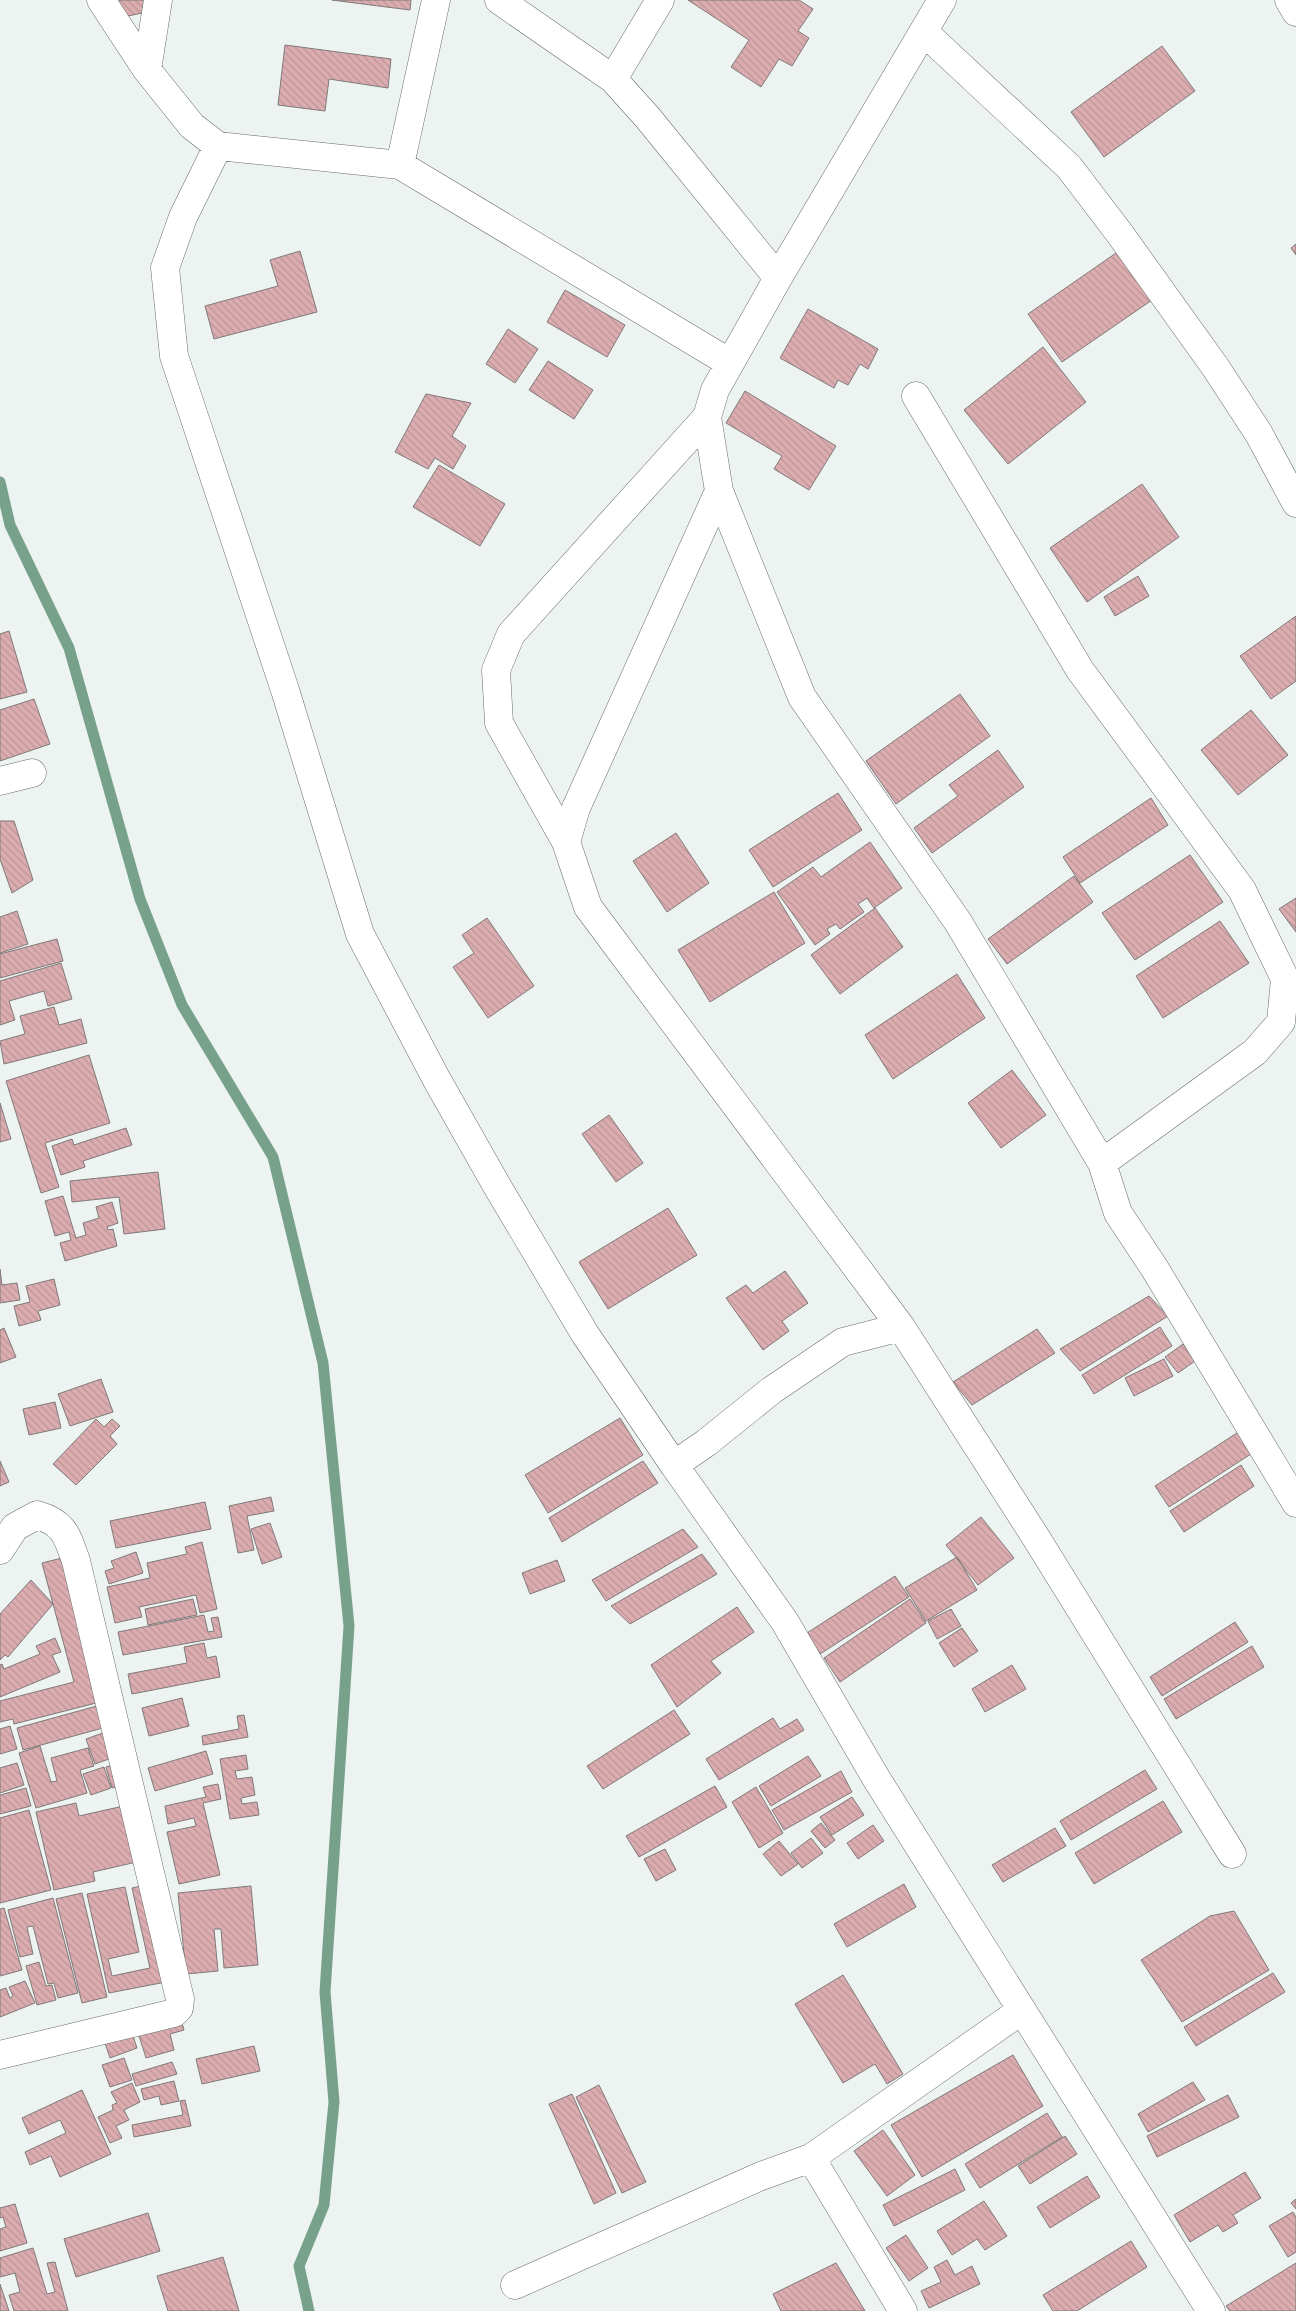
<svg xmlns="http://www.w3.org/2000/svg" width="1296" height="2311" viewBox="0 0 1296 2311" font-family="'IBM Plex Sans',sans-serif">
<defs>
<pattern id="building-back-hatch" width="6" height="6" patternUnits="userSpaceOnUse" patternTransform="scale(1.25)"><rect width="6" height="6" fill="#dcadb0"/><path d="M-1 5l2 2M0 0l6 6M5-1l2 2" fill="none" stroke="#bc9497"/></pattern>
</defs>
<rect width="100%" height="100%" fill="#edf3f0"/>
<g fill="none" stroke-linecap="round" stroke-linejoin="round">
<path stroke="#78a18c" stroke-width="11" d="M0 482 10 525 69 648 140 899 182 1005 273 1157 323 1363 349 1626 325 1992 334 2102 324 2205 299 2266 309 2311"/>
</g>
<path fill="url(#building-back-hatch)" stroke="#7f7979" d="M116 0H144L142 13 128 16Z
M332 0H411L410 10Z
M688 0H799L813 9 798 31 809 38 792 66 779 59 761 87 731 67 749 40Z
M285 45 391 59 388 88 329 79 325 111 278 105Z
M1162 46 1195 91 1104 157 1071 112Z
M1296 244V255L1291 248Z
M300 251 317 312 214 339 205 306 278 286 270 260Z
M1119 251 1152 300 1062 362 1028 314Z
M565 290 625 325 607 357 547 322Z
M808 309 878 349 868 369 860 364 848 385 838 380 834 388 780 358Z
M508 329 538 349 515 383 486 364Z
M1043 347 1086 402 1008 464 964 410Z
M548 361 593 390 574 419 529 390Z
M745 391 836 446 809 490 774 469 782 456 726 423Z
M426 394 471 403 452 436 466 446 453 469 435 458 428 469 395 452Z
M439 465 505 504 480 546 413 507Z
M1142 484 1179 537 1087 602 1050 548Z
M1138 576 1149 596 1115 616 1104 597Z
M1296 616V681L1271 699 1240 656Z
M9 631 27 692 0 699V634Z
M960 694 990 736 896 804 866 761Z
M34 699 50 744 0 761V710Z
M1251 710 1288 755 1238 795 1201 750Z
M998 750 1024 787 932 853 914 828 958 796 949 785Z
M838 793 862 830 773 887 749 850Z
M1151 798 1168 825 1080 883 1063 857Z
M0 821H14L33 880 12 893 0 859Z
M676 833 709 883 667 912 633 861Z
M870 842 902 888 874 908 867 898 858 904 864 912 840 929 836 924 827 929 830 934 815 945 777 892 813 867 821 877Z
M1190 855 1223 902 1135 960 1102 913Z
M1074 876 1093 902 1007 964 988 939Z
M774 892 805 943 710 1002 678 950Z
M1296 898V932L1279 909Z
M875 908 903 947 840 994 811 955Z
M17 911 28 944 0 953V917Z
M487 918 534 986 488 1018 453 967 474 953 462 935Z
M1220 921 1249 963 1163 1018 1136 976Z
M57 939 63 961 0 978V954Z
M61 963 72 999 48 1006 44 991 9 1001 15 1020 0 1025V981Z
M957 974 985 1018 893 1079 865 1035Z
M54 1007 59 1025 81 1019 87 1043 4 1064 0 1041 25 1034 20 1016Z
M89 1055 110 1123 45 1143 59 1187 41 1193 6 1081Z
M1012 1070 1046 1115 1001 1148 968 1103Z
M0 1103 11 1139 0 1142Z
M609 1115 643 1163 616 1182 582 1134Z
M126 1128 132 1145 83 1161 85 1167 61 1175 52 1146 72 1139 74 1145Z
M158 1172 165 1229 124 1234 119 1197 72 1202 70 1181Z
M63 1196 76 1238 86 1235 83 1223 99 1218 96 1207 112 1202 118 1223 107 1227 108 1230 113 1229 117 1246 65 1261 60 1243 71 1240 69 1232 55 1236 45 1201Z
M668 1208 697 1255 608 1309 579 1262Z
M0 1269 2 1285 17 1283 20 1300 0 1303Z
M785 1271 808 1303 782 1321 789 1331 763 1350 726 1298 746 1285 753 1293Z
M54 1279 60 1305 38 1311 41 1320 19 1326 14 1306 30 1302 26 1286Z
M1149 1296 1168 1316 1080 1371 1060 1349Z
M1160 1327 1172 1346 1094 1394 1082 1375Z
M4 1328 16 1357 0 1363V1330Z
M1037 1329 1055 1353 972 1405 953 1382Z
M1183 1344 1195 1361 1178 1373 1165 1357Z
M1164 1359 1173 1376 1134 1396 1125 1378Z
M101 1379 113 1412 70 1426 58 1394Z
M55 1402 61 1428 29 1435 23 1409Z
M620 1418 643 1455 548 1513 525 1475Z
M96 1419 104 1427 112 1419 120 1426 110 1436 117 1444 76 1485 53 1464Z
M1240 1431 1254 1452 1169 1507 1155 1486Z
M0 1461 9 1482 0 1486Z
M643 1461 658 1483 562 1542 549 1518Z
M1241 1465 1254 1486 1184 1532 1170 1511Z
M271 1497 274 1511 247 1516 254 1550 238 1553 229 1506Z
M205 1502 211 1529 116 1548 110 1521Z
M981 1517 1014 1558 978 1585 946 1545Z
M270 1523 282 1557 262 1564 251 1529Z
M683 1529 698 1547 606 1601 592 1580Z
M202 1542 217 1609 200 1613 196 1595 139 1607 142 1617 115 1623 107 1587 150 1578 147 1563 187 1554 185 1547Z
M136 1552 143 1573 109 1584 105 1571 114 1568 111 1561Z
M702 1554 717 1574 630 1624 611 1606Z
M66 1557 104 1701 14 1724 13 1719 0 1722V1701L74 1682 42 1563Z
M957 1557 977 1590 926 1621 905 1588Z
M557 1560 565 1581 530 1594 522 1573Z
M895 1576 909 1597 820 1654 807 1633Z
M31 1580 53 1604 8 1657 5 1655 0 1660V1614Z
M193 1599 197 1615 148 1625 145 1609Z
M910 1599 926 1623 840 1682 824 1658Z
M737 1607 754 1632 711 1661 721 1673 677 1707 651 1665Z
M951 1609 961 1626 937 1639 928 1621Z
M204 1615 208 1632 214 1631 211 1618 218 1617 222 1637 123 1655 118 1632Z
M1235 1622 1248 1642 1162 1696 1150 1677Z
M962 1628 978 1651 954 1667 939 1643Z
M55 1638 61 1652 52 1655 60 1672 0 1697V1665L2 1664 4 1669 40 1654 36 1646Z
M204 1643 207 1658 216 1656 220 1677 132 1694 128 1674 187 1663 184 1647Z
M1252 1646 1264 1667 1176 1719 1164 1699Z
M1012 1665 1026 1689 985 1712 972 1689Z
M182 1698 189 1726 149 1736 142 1708Z
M104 1704 110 1726 23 1750 17 1728Z
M674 1710 690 1734 603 1789 587 1766Z
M244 1715 248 1737 203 1745 202 1736 239 1729 237 1716Z
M773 1718 780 1729 797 1719 804 1730 719 1780 706 1759Z
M10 1726 17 1749 0 1754V1729Z
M111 1730 120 1755 95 1764 86 1739Z
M40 1746 51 1782 57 1781 51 1758 88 1748 94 1766 80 1770 87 1793 36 1808 19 1753Z
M206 1751 213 1774 155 1791 148 1768Z
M246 1755 248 1769 235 1771 237 1779 252 1777 255 1795 241 1798 242 1804 257 1802 259 1815 230 1819 220 1759Z
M808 1756 821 1776 771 1806 759 1786Z
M17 1763 24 1785 0 1793V1768Z
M121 1763 126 1784 112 1788 106 1767Z
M104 1767 111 1788 91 1795 83 1774Z
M1145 1770 1157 1789 1071 1840 1060 1821Z
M841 1771 852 1792 784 1830 772 1810Z
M218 1784 221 1799 203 1803 220 1875 179 1884 167 1832 196 1826 194 1818 168 1824 165 1806 206 1797 203 1787Z
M715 1786 727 1807 639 1857 626 1836Z
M756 1787 783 1833 759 1848 732 1802Z
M26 1788 31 1806 0 1814V1795Z
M852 1797 864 1815 832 1835 820 1817Z
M1163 1801 1182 1832 1094 1884 1075 1853Z
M76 1803 79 1816 128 1805 141 1861 93 1872 95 1881 54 1890 36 1812Z
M29 1810 51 1890 0 1903V1818Z
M821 1823 835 1840 825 1848 811 1831Z
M873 1825 884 1841 858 1859 847 1843Z
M1055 1828 1066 1846 1003 1882 992 1865Z
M811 1838 823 1853 802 1868 791 1853Z
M779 1841 798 1864 781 1876 763 1854Z
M665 1849 676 1870 656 1881 644 1859Z
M149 1884 171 1981 109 1993 87 1894 125 1887 139 1952 108 1959 112 1976 150 1968 132 1888Z
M904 1884 916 1907 847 1947 834 1924Z
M251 1886 258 1965 224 1968 221 1929H214L218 1971 186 1974 178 1893Z
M82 1893 107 1997 82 2003 56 1899Z
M53 1898 78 1993 58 1998 54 1983 48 1984 33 1926 27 1927 33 1954 20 1957 8 1910Z
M4 1908 22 1970 0 1976V1909Z
M1234 1911 1269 1970 1182 2022 1141 1960 1210 1916Z
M39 1962 46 1986 52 1985 56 2000 37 2005 26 1966Z
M1273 1973 1285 1992 1196 2046 1184 2027Z
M843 1975 903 2074 887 2084 875 2064 843 2083 795 2004Z
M25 1981 35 2003 0 2017V1990L6 1988 10 1998 13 1996 9 1987Z
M180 2016 184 2030 170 2034 174 2050 146 2058 137 2029Z
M130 2027 137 2048 110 2058 103 2037Z
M254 2046 260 2071 202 2084 196 2059Z
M1013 2055 1043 2106 922 2177 891 2125Z
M124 2058 132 2080 110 2087 102 2065Z
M172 2062 177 2074 136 2086 132 2074Z
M174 2081 179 2101 161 2105 159 2096 144 2100 141 2089Z
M1193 2082 1205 2100 1148 2132 1138 2114Z
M132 2083 140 2102 124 2110 129 2120 116 2126 122 2138 110 2143 98 2117 113 2110 112 2105 117 2103 111 2092Z
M599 2085 646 2182 622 2193 576 2097Z
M82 2090 111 2154 60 2177 51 2156 30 2165 25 2152 66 2133 60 2120 29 2134 22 2118Z
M572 2094 616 2193 594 2204 549 2104Z
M1228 2095 1239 2117 1157 2157 1147 2136Z
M185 2100 191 2126 134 2137 132 2125 183 2115 180 2101Z
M1047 2113 1062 2137 980 2188 965 2164Z
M883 2130 915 2175 887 2196 854 2151Z
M1065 2136 1077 2154 1030 2184 1018 2166Z
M955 2169 965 2190 894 2226 883 2205Z
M1245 2172 1261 2198 1233 2215 1238 2223 1223 2232 1218 2225 1190 2242 1174 2215Z
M1087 2176 1100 2197 1050 2228 1037 2207Z
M1296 2199V2209L1291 2203Z
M984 2201 1007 2236 985 2250 977 2239 952 2255 937 2231Z
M15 2204 27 2243 0 2251V2229L6 2227 3 2217 0 2218V2208Z
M1293 2212 1296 2217V2252L1288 2257 1269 2226Z
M148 2213 160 2251 76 2277 64 2239Z
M906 2235 928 2268 909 2281 886 2248Z
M1131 2241 1147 2267 1077 2311H1053L1043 2295Z
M33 2248 47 2294 55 2292 47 2263 55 2262 68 2311H14L9 2295 20 2292 15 2273 0 2277V2258Z
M223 2257 239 2311H168L157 2276Z
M947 2260 955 2275 972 2266 980 2284 929 2308 921 2291 941 2282 934 2267Z
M836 2263 865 2311H781L773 2294Z
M1296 2263V2311H1230L1226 2306Z
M0 2284 9 2311H0Z"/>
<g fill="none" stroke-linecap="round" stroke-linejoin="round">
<defs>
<path id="minor" d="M101 0 147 70 192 126 218 146 400 165 730 363
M499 0 613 79 648 118 778 278
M942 0 778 278 715 390 707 417 719 491 802 697 958 922 1102 1163 1118 1213 1155 1269 1296 1503
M1289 0 1296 12
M924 32 1069 167 1120 234 1216 368 1259 434 1296 503
M147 70 158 0
M613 79 660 0
M218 146 183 217 165 268 174 356 285 690 360 934 437 1080 497 1186 585 1334 674 1465
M400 165 436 0
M916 396 1080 670 1242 890 1285 979 1281 1022 1255 1052 1102 1163
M719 491 576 808 566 842 588 907 901 1327
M0 781 32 773
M566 842 499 723 496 670 511 634 707 417
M0 1550 15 1527 37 1515C65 1523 67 1536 76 1561L180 1999 179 2008 174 2013 0 2055
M811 2158 903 2311
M515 2285 761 2176 811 2158 1022 2010
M1211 2311 876 1778 785 1622 674 1465 706 1443 772 1390 843 1342 901 1327 1035 1536 1232 1854"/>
</defs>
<use href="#minor" stroke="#686c6a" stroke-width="29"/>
<use href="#minor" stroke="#fff" stroke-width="28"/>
</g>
</svg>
